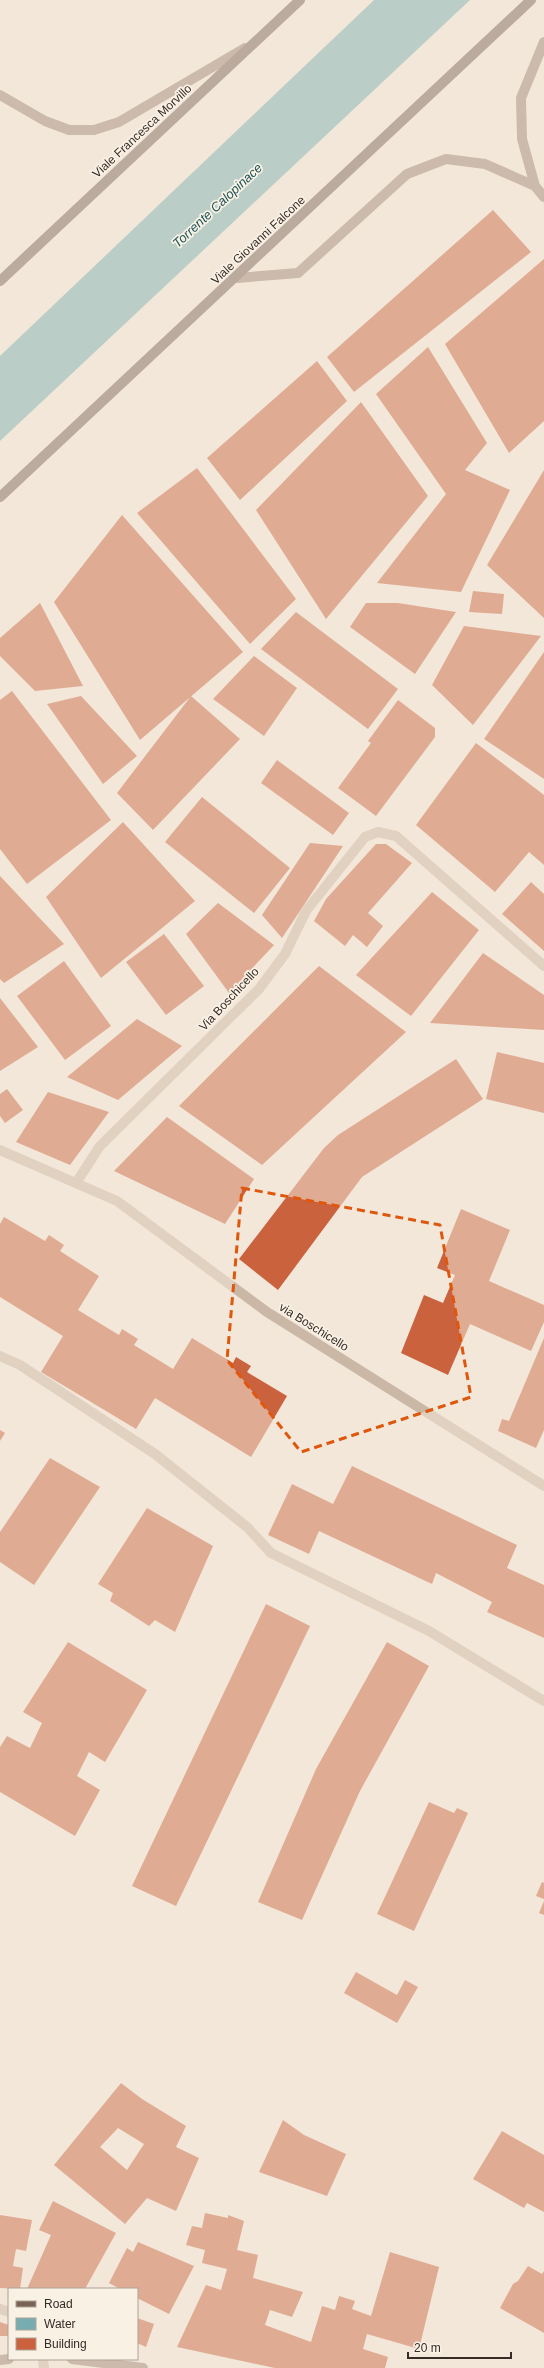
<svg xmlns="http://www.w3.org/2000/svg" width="544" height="2368" viewBox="0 0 544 2368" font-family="Arial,sans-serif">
<rect width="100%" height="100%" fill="#f2e7d9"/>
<path fill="#77adb0" d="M374 0H470L0 441V356Z"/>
<path fill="#cb623e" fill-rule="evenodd" d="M493 210 531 252 354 392 327 357Z
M544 259V421L509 453 445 344Z
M428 347 487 443 465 470 510 490 461 592 377 583 446 494 376 394Z
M317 361 347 401 240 500 207 458Z
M361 402 428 496 326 619 256 510Z
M197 468 296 599 250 644 137 513Z
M544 470V618L487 565Z
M122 515 243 652 140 740 54 602Z
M473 591 504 594 502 614 469 612Z
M40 603 83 686 35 691 0 656V638Z
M366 603H398L456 612 415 674 350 627Z
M296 612 398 689 368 729 261 649Z
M464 626 541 636 473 725 432 685Z
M544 652V779L484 739Z
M254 656 297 688 264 736 213 699Z
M12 691 111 820 27 884 0 849V700Z
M81 696 137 756 103 784 47 704Z
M191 696 240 739 153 830 117 793Z
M398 700 435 728V737L376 816 338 788 371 743 368 741Z
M476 743 544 795V865L529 852 495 892 416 825Z
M277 760 349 813 333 835 261 783Z
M202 797 290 868 254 913 165 842Z
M123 822 195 901 101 978 46 897Z
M310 843 343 846 282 938 262 915Z
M376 844H386L412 863 368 913 383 926 367 947 353 935 345 946 314 921 326 899Z
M0 876 64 944 4 983 0 979Z
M531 882 544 894V951L502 914Z
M432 892 479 930 411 1016 356 975Z
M218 903 274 945 229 993 186 934Z
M164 934 204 986 166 1015 126 962Z
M483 953 544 995V1030L430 1023Z
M64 961 111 1026 65 1060 17 996Z
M319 966 406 1032 262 1165 179 1106Z
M0 998 38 1047 0 1071Z
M137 1019 182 1046 118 1100 67 1077Z
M497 1052 544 1063V1113L486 1099Z
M456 1059 483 1099 362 1177 278 1290 239 1259 324 1148 338 1135Z
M7 1089 23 1110 5 1123 0 1116V1094Z
M48 1092 109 1112 70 1165 16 1142Z
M167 1117 254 1179 225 1224 114 1171Z
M461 1209 510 1230 489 1281 544 1305V1322L531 1351 470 1324 448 1375 401 1353 424 1295 443 1303 455 1275 437 1268Z
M4 1217 45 1241 49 1235 64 1245 60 1251 99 1276 78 1310 119 1335 122 1329 138 1339 134 1345 173 1369 192 1338 233 1363 236 1357 251 1366 247 1372 287 1396 251 1457 155 1398 136 1429 41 1372 63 1336 0 1297V1224Z
M544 1338V1430L536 1448 498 1431 502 1419 509 1421Z
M0 1430 5 1433 0 1441Z
M50 1458 100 1487 34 1585 0 1562V1532Z
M352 1466 517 1545 507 1568 544 1585V1638L487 1612 492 1602 436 1573 432 1584 319 1531 309 1554 268 1535 292 1484 333 1504Z
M147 1508 213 1546 175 1632 155 1620 149 1626 110 1601 113 1593 98 1584Z
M266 1604 310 1626 176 1906 132 1886Z
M68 1642 147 1690 105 1762 89 1752 77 1776 100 1790 75 1836 0 1792V1747L7 1736 30 1748 42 1723 23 1712Z
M387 1642 429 1666 360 1791 302 1920 258 1902 316 1769Z
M429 1802 454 1813 457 1808 468 1813 414 1931 377 1914Z
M542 1882 544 1883V1899L536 1896Z
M544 1901V1915L539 1913Z
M356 1972 397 1995 405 1980 418 1987 397 2023 344 1993Z
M121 2083 142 2099 186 2126 176 2147 199 2158 176 2211 147 2198 125 2224 54 2165ZM118 2128 144 2144 127 2170 100 2147Z
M283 2120 304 2135 346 2154 327 2196 259 2172Z
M502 2131 544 2155V2212L527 2203 524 2208 473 2179Z
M53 2201 116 2233 85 2289H27L51 2235 39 2230Z
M205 2213 228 2218V2215L244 2221 237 2250 258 2255 253 2278 303 2292 292 2317 270 2310 265 2325 311 2342 322 2306 335 2310 339 2296 355 2301 352 2309 371 2316 390 2252 439 2267 419 2349 367 2334 363 2349 388 2357 385 2368H275L177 2347 206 2285 221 2290 227 2269 202 2263 205 2250 186 2245 192 2226 202 2228Z
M0 2215 32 2220 26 2251 16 2249 13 2266 23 2268 20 2289 0 2288Z
M138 2242 194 2266 169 2314 137 2298V2289H120L109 2283 127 2248 133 2252Z
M528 2266 542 2274 544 2271V2333L500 2308 513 2284 518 2281Z
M137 2318 154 2324 146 2347 137 2343Z
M0 2322 9 2325V2336H0Z"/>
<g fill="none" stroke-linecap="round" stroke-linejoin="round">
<path stroke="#cbb7a5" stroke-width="10" d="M0 1150 117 1201 267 1312 544 1486
M76 1183 100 1146 259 989 285 954 306 911 365 837 378 832 396 836 544 966
M0 1356 20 1365 155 1454 247 1527 271 1553 429 1631 544 1701
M0 2309 9 2312
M43 2359 44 2368"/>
<path stroke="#9e8576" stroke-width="10" d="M0 95 45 121 69 130H94L119 122 245 48
M535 186 522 139 521 98 544 42
M237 278 298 273 407 174 446 159 485 164 535 186 544 197
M72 2359 143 2368
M0 2360 9 2359"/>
<path stroke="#796357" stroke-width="10" d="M0 281 300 0
M0 497 531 0"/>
</g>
<path d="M0 0H544V2368H0ZM242 1188 440 1225 471 1397 301 1452 227 1360Z" fill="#f2e7d9" fill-opacity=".55" fill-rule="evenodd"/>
<path fill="none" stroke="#df570d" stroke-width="3" stroke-dasharray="8 5" stroke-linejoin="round" d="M242 1188 440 1225 471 1397 301 1452 227 1360Z"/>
<g text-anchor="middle" stroke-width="3.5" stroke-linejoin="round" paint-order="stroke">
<g font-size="12" fill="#362b26" stroke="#faf1e5">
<text transform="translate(142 131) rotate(-43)" y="4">Viale Francesca Morvillo</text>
<text transform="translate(258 240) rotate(-43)" y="4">Viale Giovanni Falcone</text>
<text transform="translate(229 999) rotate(-47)" y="4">Via Boschicello</text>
<text transform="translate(314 1327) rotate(32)" y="4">via Boschicello</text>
</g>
<g font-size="13" font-style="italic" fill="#1a5459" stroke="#faf1e5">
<text transform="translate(217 205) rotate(-43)" y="5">Torrente Calopinace</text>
</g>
</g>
<rect x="8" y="2288" width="130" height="72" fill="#faf1e5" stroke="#aca299"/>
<rect x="16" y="2301" width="20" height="6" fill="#796357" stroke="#aca299"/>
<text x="44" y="2308" font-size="12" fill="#362b26">Road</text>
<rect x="16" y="2318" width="20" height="12" fill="#77adb0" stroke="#aca299"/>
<text x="44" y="2328" font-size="12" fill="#362b26">Water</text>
<rect x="16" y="2338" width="20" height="12" fill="#cb623e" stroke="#aca299"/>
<text x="44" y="2348" font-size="12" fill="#362b26">Building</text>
<path d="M408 2352v6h103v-6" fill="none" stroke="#362b26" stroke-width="2"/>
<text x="414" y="2352" font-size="12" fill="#362b26" stroke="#faf1e5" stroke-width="3" paint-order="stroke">20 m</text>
</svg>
